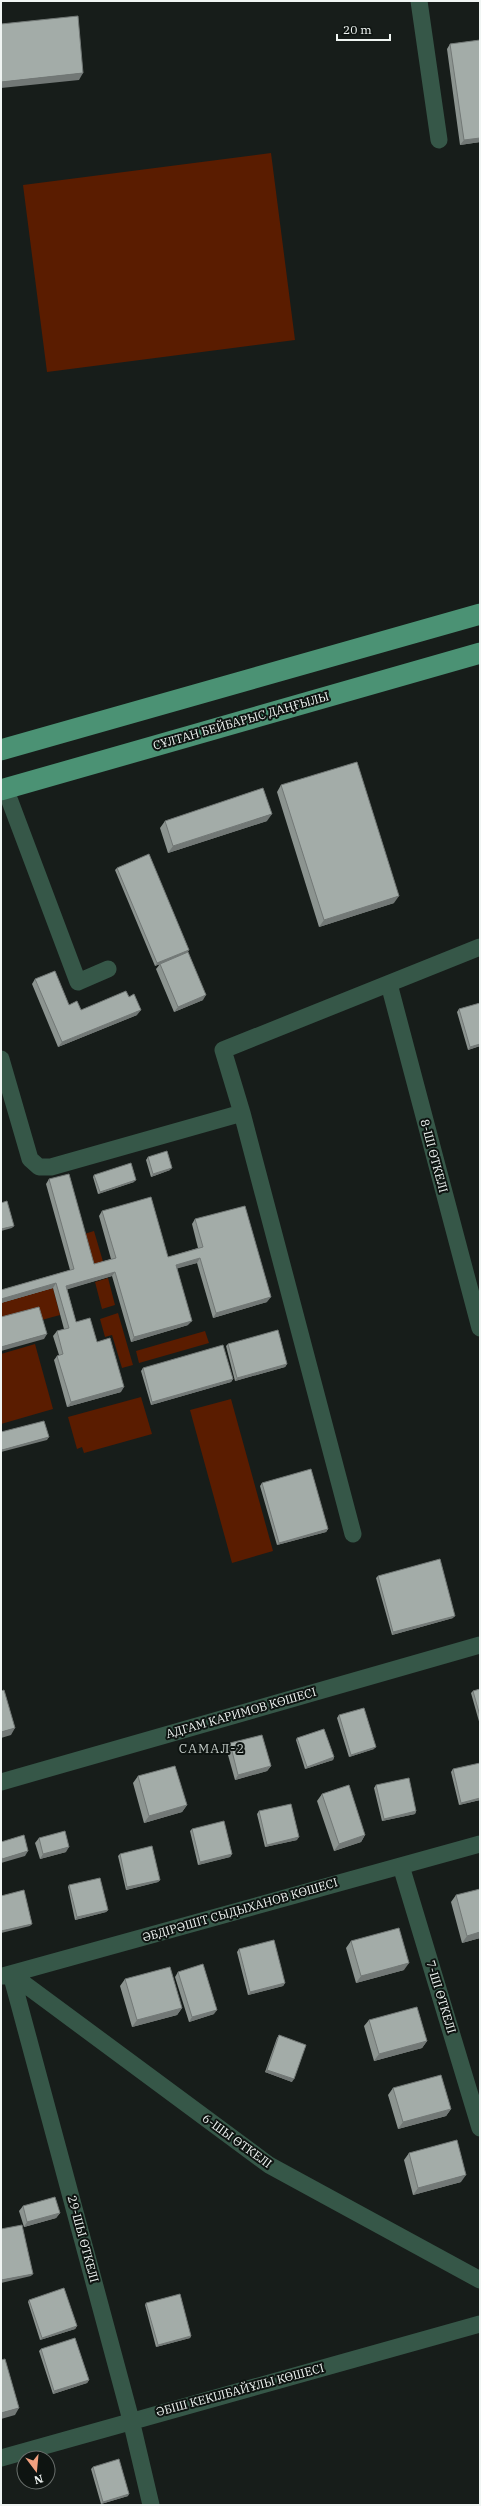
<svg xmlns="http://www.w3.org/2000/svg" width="481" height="2506" viewBox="0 0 481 2506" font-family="'IBM Plex Serif',serif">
<rect width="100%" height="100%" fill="#171d1a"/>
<path fill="#5a1c00" d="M271 153 295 340 47 372 23 185Z
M94 1231 104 1265 91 1269 81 1235Z
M108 1278 115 1305 102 1309 95 1282Z
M53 1288 60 1315 38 1321H1V1303Z
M118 1313 133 1365 122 1368 112 1335 105 1337 100 1319Z
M205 1331 209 1343 139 1363 136 1351Z
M35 1344 53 1409 1 1424V1354Z
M141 1397 152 1434 84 1453 82 1447 77 1449 68 1417Z
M231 1399 273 1551 232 1563 190 1410Z"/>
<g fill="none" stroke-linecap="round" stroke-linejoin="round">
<path stroke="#365748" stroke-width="17" d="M419 1 439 140
M5 788 78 982 108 969
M389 984 480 1328
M1 1059 30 1159 39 1167H51L242 1113 223 1050 480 947
M242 1113 353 1534
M1 1782 480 1645
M401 1866 480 2128
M11 1974 269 2165 480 2280
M11 1974 131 2420 151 2505
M3 1976 480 1844
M1 2458 480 2324"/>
<path stroke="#4b9274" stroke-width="21" d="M1 750 480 614
M1 790 480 653"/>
</g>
<path fill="#8c9490" d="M480 40V142L460 145 447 49 450 44Z
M281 785 394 903 319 927 277 792Z
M165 821H267L168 853 160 828Z
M117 868 188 952 203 1000 174 1012 156 969 160 964 163 963 155 966 115 870Z
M35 979 69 1005 81 1010 129 997 137 1015 58 1047 32 984Z
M480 1003V1046L468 1050 457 1012 459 1009Z
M148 1157 170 1170 151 1177 146 1160Z
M94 1175 134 1182 98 1194 93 1177Z
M49 1179 94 1264 111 1259 99 1216 102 1211 168 1257 198 1248 192 1224 195 1219 267 1302 213 1318 197 1263 177 1268 188 1325 131 1342 112 1276 67 1289 76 1322 97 1342 121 1392 67 1407 54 1360 57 1356 59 1355 53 1336 57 1331 64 1329 53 1288 1 1303V1290L70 1270 46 1184Z
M228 1344 287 1364 285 1367 235 1381 226 1346Z
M143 1368 233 1379 231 1382 151 1405 141 1371Z
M262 1483 328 1529 326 1532 277 1545 260 1486Z
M378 1576 453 1618 392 1635 376 1578Z
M480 1689V1725L471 1693 473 1691Z
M339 1715 374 1749 349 1757 337 1718Z
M297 1738 334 1757 333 1760 305 1769 296 1740Z
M230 1743 271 1766 267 1771 235 1780 226 1748Z
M453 1769 480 1800 459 1805 451 1772Z
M138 1776 187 1805 182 1812 144 1823 133 1783Z
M376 1785 416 1811 415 1814 382 1821 374 1788Z
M322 1794 365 1835 361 1842 334 1851 317 1801Z
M259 1811 297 1840 265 1847 257 1814Z
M192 1829 232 1854 230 1857 198 1865 190 1831Z
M39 1838 66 1852 40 1859 35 1843Z
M120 1854 160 1880 158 1882 126 1890 118 1856Z
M69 1885 108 1910 106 1912 75 1920 68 1887Z
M456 1895 480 1938 462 1943 451 1902Z
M351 1941 404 1970 356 1983 346 1948Z
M239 1949 285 1983 283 1986 248 1995 237 1952Z
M178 1972 214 2014 189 2022 175 1977Z
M125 1979 182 2008 177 2015 132 2027 120 1986Z
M369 2020 427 2041 422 2048 374 2061 364 2026Z
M279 2035 292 2082 265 2072 277 2038Z
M393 2088 451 2109 446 2116 398 2129 388 2095Z
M409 2153 461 2182 413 2195 404 2160Z
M23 2206 60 2213 56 2218 24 2227 19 2211Z
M29 2300 77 2326 75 2329 40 2340 28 2302Z
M146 2303 191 2336 190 2338 156 2347 145 2305Z
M41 2349 89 2380 87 2383 53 2394 39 2351Z
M93 2467 128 2496 101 2504 91 2469Z"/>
<path fill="#727876" d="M83 73 79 80 1 88V82Z
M480 138V142L460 145 464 140Z
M272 814 267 821 168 853 173 846Z
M399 896 394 903 319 927 324 920Z
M189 950 188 952 155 966 157 963Z
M206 995 203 1000 174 1012 178 1007Z
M141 1010 137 1015 58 1047 62 1042Z
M480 1044V1046L468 1050 470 1047Z
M172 1168 170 1170 151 1177 153 1174Z
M136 1180 134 1182 98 1194 100 1192Z
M14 1226 12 1228 1 1231V1229Z
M200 1258 197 1263 172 1270 176 1265Z
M115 1272 112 1276 62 1291 66 1286Z
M56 1283 53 1288 1 1303V1299Z
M271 1297 267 1302 213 1318 216 1313Z
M192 1321 188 1325 131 1342 134 1337Z
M47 1334 44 1339 1 1351V1347Z
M287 1364 285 1367 235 1381 237 1378Z
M233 1379 231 1382 151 1405 152 1402Z
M124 1387 121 1392 67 1407 71 1402Z
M49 1437 47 1440 1 1452 2 1450Z
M328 1529 326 1532 277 1545 279 1543Z
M455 1616 453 1618 392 1635 393 1632Z
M15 1728 11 1735 1 1738V1732Z
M376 1747 374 1749 349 1757 351 1755Z
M334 1757 333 1760 305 1769 307 1767Z
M271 1766 267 1771 235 1780 238 1775Z
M480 1798V1800L459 1805 461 1803Z
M187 1805 182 1812 144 1823 149 1816Z
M416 1811 415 1814 382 1821 384 1819Z
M365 1835 361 1842 334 1851 339 1844Z
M299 1837 297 1840 265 1847 267 1845Z
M69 1847 66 1852 40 1859 43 1854Z
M28 1851 25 1856 1 1863V1860L2 1859Z
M232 1854 230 1857 198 1865 200 1862Z
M160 1880 158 1882 126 1890 127 1887Z
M108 1910 106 1912 75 1920 77 1917Z
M32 1924 30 1926 1 1933V1931Z
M480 1932V1938L462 1943 467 1936Z
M409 1963 404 1970 356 1983 361 1976Z
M285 1983 283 1986 248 1995 250 1992Z
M182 2008 177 2015 132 2027 137 2020Z
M217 2010 214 2014 189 2022 192 2017Z
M427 2041 422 2048 374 2061 379 2054Z
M267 2070 294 2079 292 2082 265 2072Z
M451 2109 446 2116 398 2129 403 2122Z
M466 2175 461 2182 413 2195 418 2188Z
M60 2213 56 2218 24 2227 27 2222Z
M33 2274 31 2276 1 2283V2280Z
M77 2326 75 2329 40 2340 42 2338Z
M191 2336 190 2338 156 2347 158 2345Z
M89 2380 87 2383 53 2394 54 2391Z
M19 2408 15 2415 1 2419V2413Z
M129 2494 128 2496 101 2504 103 2502Z"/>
<path fill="#a3aca8" stroke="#727876" d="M78 16 83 73 1 82V24Z
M480 40V138L464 140 450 44Z
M357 762 399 896 324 920 281 785Z
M263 788 272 814 173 846 165 821Z
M149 854 189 950 157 963 117 868Z
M188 952 206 995 178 1007 160 964Z
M55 971 69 1005 77 1001 81 1010 126 991 129 997 134 994 141 1010 62 1042 35 979Z
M480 1003V1044L470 1047 459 1009Z
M167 1151 172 1168 153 1174 148 1157Z
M131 1163 136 1180 100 1192 94 1175Z
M69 1174 94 1264 116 1258 102 1211 151 1197 168 1257 203 1247 195 1219 245 1206 271 1297 216 1313 200 1258 176 1265 192 1321 134 1337 115 1272 66 1286 76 1322 90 1318 97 1342 110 1338 124 1387 71 1402 57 1356 63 1354 57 1331 69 1328 56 1283 1 1299V1290L74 1269 49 1179Z
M7 1201 14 1226 1 1229V1203Z
M39 1307 47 1334 1 1347V1317Z
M278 1330 287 1364 237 1378 228 1344Z
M223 1345 233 1379 152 1402 143 1368Z
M44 1421 49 1437 2 1450 1 1447V1432Z
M311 1469 328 1529 279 1543 262 1483Z
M440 1559 455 1616 393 1632 378 1576Z
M480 1689V1716L473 1691Z
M4 1690 15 1728 1 1732V1691Z
M364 1708 376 1747 351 1755 339 1715Z
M324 1729 334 1757 307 1767 297 1738Z
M262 1735 271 1766 238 1775 230 1743Z
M480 1763V1798L461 1803 453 1769Z
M175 1766 187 1805 149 1816 138 1776Z
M409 1778 416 1811 384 1819 376 1785Z
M349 1785 365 1835 339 1844 322 1794Z
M291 1804 299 1837 267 1845 259 1811Z
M224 1821 232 1854 200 1862 192 1829Z
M65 1831 69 1847 43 1854 39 1838Z
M24 1835 28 1851 2 1859 1 1855V1842Z
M152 1846 160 1880 127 1887 120 1854Z
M100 1878 108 1910 77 1917 69 1885Z
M480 1889V1932L467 1936 456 1895Z
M24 1890 32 1924 1 1931V1896Z
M399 1928 409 1963 361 1976 351 1941Z
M274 1940 285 1983 250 1992 239 1949Z
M203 1964 217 2010 192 2017 178 1972Z
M170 1967 182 2008 137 2020 125 1979Z
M417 2007 427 2041 379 2054 369 2020Z
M279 2035 306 2045 294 2079 267 2070Z
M441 2075 451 2109 403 2122 393 2088Z
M457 2140 466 2175 418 2188 409 2153Z
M55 2197 60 2213 27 2222 23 2206Z
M22 2225 33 2274 1 2280V2229Z
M64 2288 77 2326 42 2338 29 2300Z
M180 2294 191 2336 158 2345 146 2303Z
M75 2338 89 2380 54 2391 41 2349Z
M5 2359 19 2408 1 2413V2360Z
M119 2459 129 2494 103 2502 93 2467Z"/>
<g text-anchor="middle" stroke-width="4" stroke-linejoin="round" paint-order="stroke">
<g font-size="12" fill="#f0f5f3" stroke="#0e1411">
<text transform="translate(241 721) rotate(-16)" y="4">СҰЛТАН БЕЙБАРЫС ДАҢҒЫЛЫ</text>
<text transform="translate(434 1156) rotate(75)" y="4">8-ШІ ӨТКЕЛІ</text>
<text transform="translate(241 1713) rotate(-16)" y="4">АДГАМ КАРИМОВ КӨШЕСІ</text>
<text transform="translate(240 1910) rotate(-16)" y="4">ӘБДІРӘШІТ СЫДЫХАНОВ КӨШЕСІ</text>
<text transform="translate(441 1997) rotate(73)" y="4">7-ШІ ӨТКЕЛІ</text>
<text transform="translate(237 2141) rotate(36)" y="4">6-ШЫ ӨТКЕЛІ</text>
<text transform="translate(83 2239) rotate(75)" y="4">29-ШЫ ӨТКЕЛІ</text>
<text transform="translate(240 2390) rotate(-15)" y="4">ӘБІШ КЕКІЛБАЙҰЛЫ КӨШЕСІ</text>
</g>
<g font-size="13" letter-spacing="1" fill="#c3cbc7" stroke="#0e1411">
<text x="212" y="1753">САМАЛ-2</text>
</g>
</g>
<rect width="481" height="2506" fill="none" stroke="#f0f5f3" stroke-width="4"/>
<g transform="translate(36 2470) rotate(164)"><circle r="19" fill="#0e1411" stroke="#686e6b"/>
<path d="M0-3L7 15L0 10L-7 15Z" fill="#f2a07f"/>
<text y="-6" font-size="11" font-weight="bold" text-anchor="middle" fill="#f0f5f3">N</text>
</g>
<path d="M337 34v6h53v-6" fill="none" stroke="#f0f5f3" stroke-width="2"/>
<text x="343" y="34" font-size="12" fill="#f0f5f3" stroke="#0e1411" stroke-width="3" paint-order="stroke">20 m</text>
</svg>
